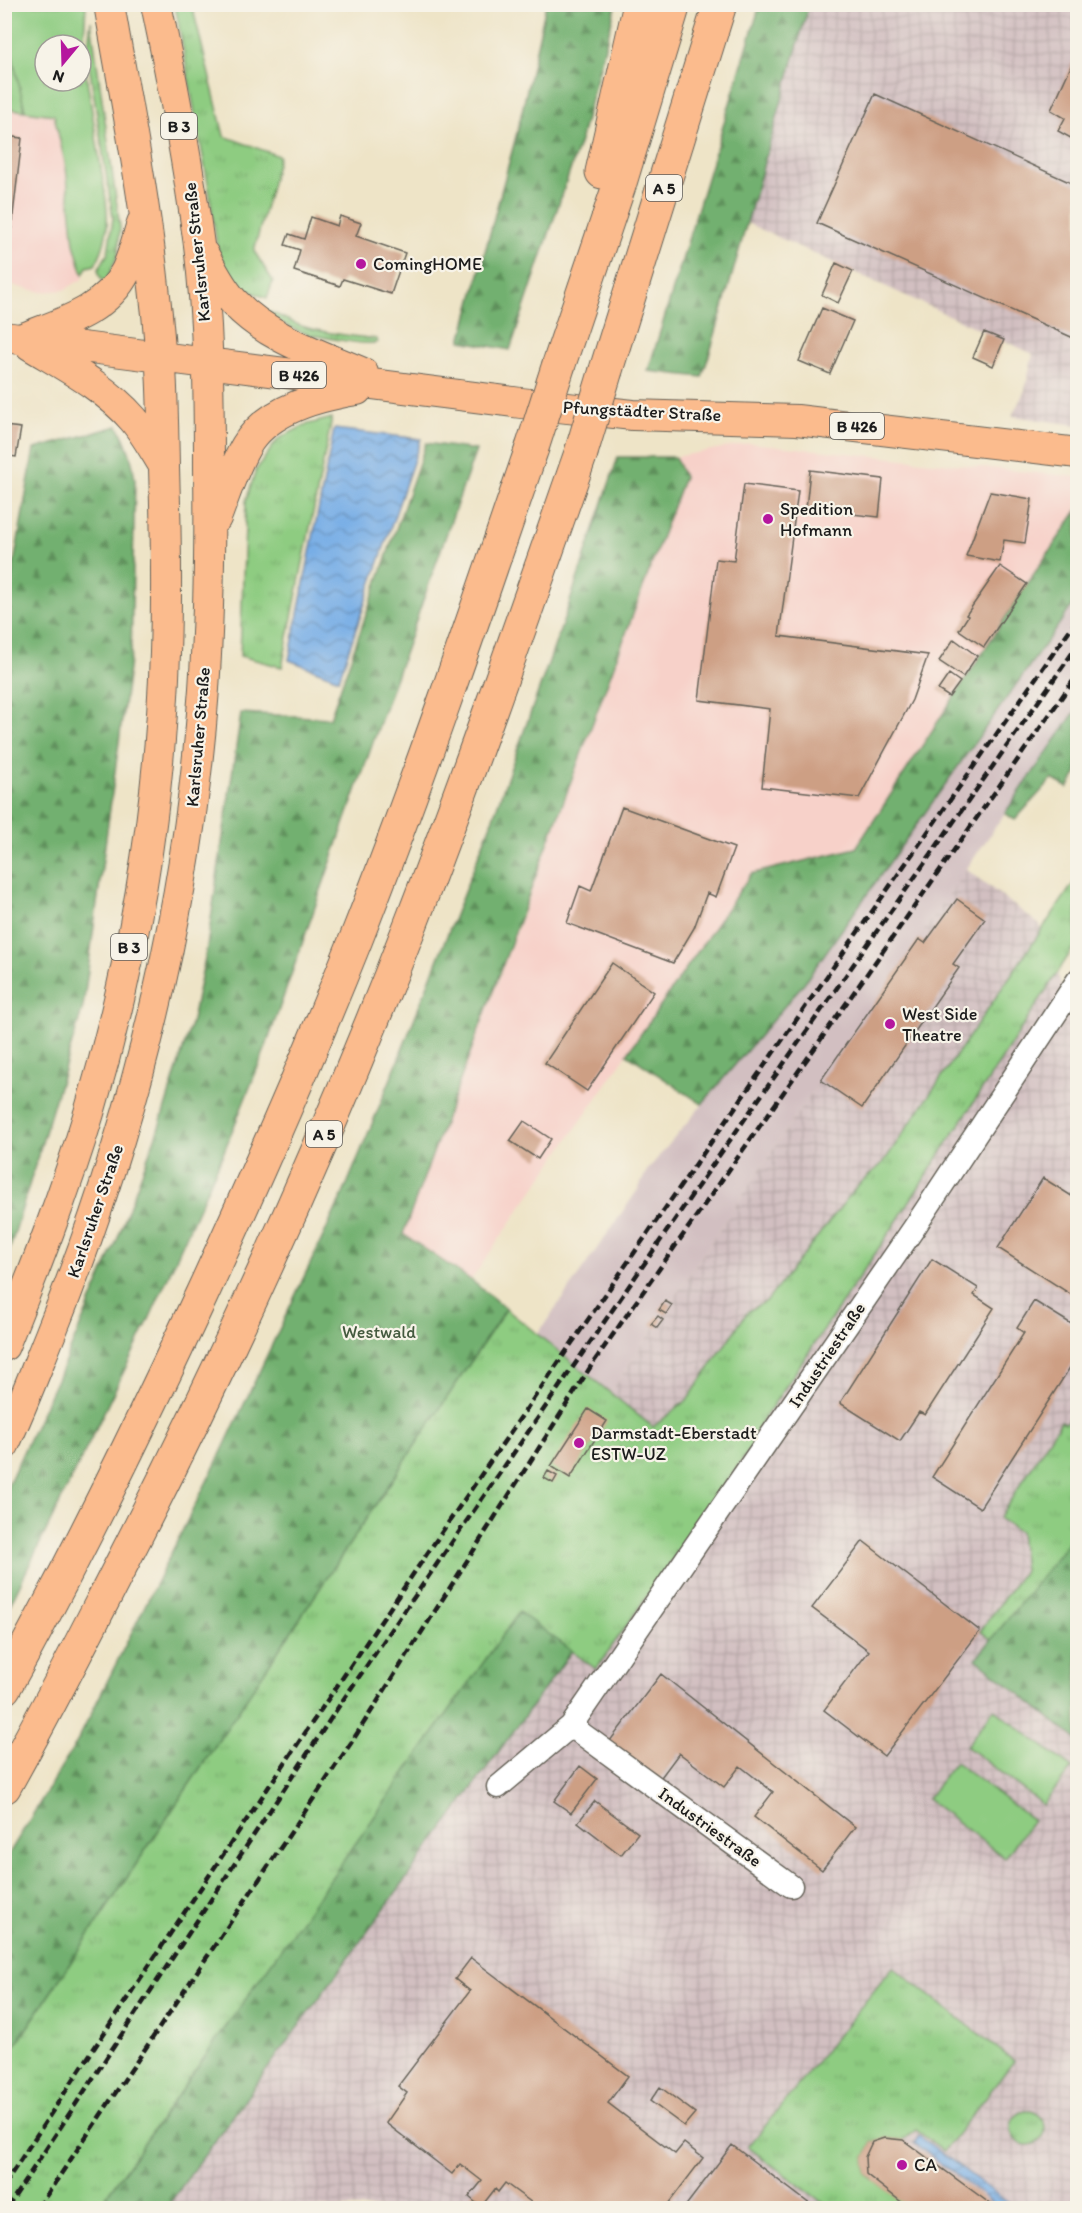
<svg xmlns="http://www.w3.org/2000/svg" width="1082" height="2213" viewBox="0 0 1082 2213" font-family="Itim,sans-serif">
<defs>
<pattern id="industrial-grid" width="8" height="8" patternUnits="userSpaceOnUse" patternTransform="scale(1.5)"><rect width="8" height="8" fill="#d2bfc1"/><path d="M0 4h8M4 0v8" fill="none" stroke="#b4a4a5"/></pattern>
<pattern id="grass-tufts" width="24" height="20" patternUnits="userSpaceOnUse" patternTransform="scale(1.5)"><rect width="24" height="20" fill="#8ecc81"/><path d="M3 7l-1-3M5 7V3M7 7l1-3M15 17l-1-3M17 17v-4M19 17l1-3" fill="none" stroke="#7aaf6f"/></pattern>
<pattern id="forest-firs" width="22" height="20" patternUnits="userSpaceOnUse" patternTransform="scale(1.5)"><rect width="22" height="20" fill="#72b06f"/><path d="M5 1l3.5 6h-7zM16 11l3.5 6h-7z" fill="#5d8e5a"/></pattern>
<pattern id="water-waves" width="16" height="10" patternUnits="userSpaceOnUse" patternTransform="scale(1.5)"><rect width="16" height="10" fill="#78aee6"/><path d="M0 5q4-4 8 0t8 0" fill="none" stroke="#628dba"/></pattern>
</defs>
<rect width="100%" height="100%" fill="#f7f3e8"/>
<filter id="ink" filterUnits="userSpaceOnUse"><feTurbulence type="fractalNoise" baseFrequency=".0167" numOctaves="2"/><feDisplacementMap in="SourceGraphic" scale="12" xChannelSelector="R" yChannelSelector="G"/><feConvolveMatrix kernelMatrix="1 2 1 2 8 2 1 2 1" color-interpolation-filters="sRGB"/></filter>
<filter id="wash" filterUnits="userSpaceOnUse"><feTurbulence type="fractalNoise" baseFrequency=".008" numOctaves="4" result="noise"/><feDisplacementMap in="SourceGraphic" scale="24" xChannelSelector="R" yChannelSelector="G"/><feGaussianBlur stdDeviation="1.35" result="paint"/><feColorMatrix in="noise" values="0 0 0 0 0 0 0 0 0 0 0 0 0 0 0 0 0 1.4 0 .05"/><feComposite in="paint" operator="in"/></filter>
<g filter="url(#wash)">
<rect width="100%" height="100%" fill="#eee4c7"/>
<path fill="#f7d1c9" d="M4 23 54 114 66 166 74 244 84 278 64 290 42 292 5 284Z
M749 443 1077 477V513L1027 584 856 848 751 875 471 1280 403 1234 519 925 684 477 675 457Z"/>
<path fill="url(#industrial-grid)" d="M809 5H1077V425L1012 416 1025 390 1033 354 747 223Z
M966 869 1040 925 1073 1018 1077 1020V1532L976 1659 1077 1740V2208H166L572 1651 519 1612 653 1428 610 1393 784 1133Z"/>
<path fill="#d2bfc1" d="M1077 599V709L784 1133 610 1393 537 1335 639 1188 646 1172 804 983Z"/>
<path fill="url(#grass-tufts)" stroke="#55744e" stroke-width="1.5" d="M175 5H192L224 136 279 156 254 251 273 281 267 298 247 290 241 293 219 260 209 189Z
M91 21 120 227 118 254 106 282 101 279 98 270 108 253 113 218 87 52Z
M5 23 25 111 5 108Z
M260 310C273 310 290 323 305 327 328 334 353 336 376 339L378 342C368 347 306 335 294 329 282 323 271 316 260 310Z
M332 418 282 667 240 656 246 501 256 470 278 439 305 425Z
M1077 878 1076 944 893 1227 755 1432 759 1436 596 1669 519 1613 98 2208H5V2061L506 1309 653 1427 688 1399 748 1311 767 1301 857 1186 883 1163Z
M1077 1405V1532L992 1640 980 1631 1024 1571 1020 1532 999 1518 1061 1421 1066 1423Z
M893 1967 1014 2061 944 2151 916 2130 903 2140 884 2138 872 2142 865 2157 866 2174 911 2208H830L748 2147Z
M1011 2128a17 17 0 1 1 34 0a17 17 0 1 1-34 0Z"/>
<path fill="url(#forest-firs)" stroke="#476646" stroke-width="1.5" d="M546 5H616L580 141 510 350 461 341 518 129Z
M760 5H809L711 349 702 377 648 371Z
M118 426C128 444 133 459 135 480L131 654 83 1007 5 1265 4 620 34 449Z
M426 443 476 450 264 1052 223 1154 147 1324 5 1615V1491L64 1364 117 1240 159 1127 192 1020 206 953 241 713 330 718Z
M618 457H675L684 477 403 1234 471 1280 506 1309 5 2061V1860L77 1742 221 1453 343 1194 391 1078 490 826 562 625Z
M1077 511V599L804 983 702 1104 627 1054 751 874 856 848 1027 584Z
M1077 709V773L1068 788 1052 779 1015 820 1005 813Z
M1077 1532V1740L976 1659Z
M519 1612 572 1651 166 2208H98Z"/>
<path fill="#8ecc81" stroke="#55744e" stroke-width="1.5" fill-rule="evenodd" d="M4 5H86L83 54 106 200C109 225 107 244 95 265L87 267 83 274 74 244 66 167 54 115 25 111 5 23ZM45 45H81V81H45Z
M994 1709 1072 1768 1043 1805 966 1746Z
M955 1762 1033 1820 1005 1858 927 1799Z"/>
<path fill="url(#water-waves)" stroke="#4a6581" stroke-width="1.5" d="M334 429 421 439 339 679 289 660Z
M919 2136 1015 2208H1000L914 2143Z"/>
<g id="blocks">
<path fill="#cd9f84" d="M1078 51V142L1058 131 1065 118 1051 110Z
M875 94 1078 186V340L817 223Z
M4 136 22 138 9 249H4Z
M340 216 361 223 356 236 405 253 391 294 343 279 340 286 294 271 300 250 285 245 289 234 304 239 311 217 337 226Z
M836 263 853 271 838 303 822 295Z
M822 308 853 321 830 374 799 361Z
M984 332 1004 340 993 366 973 357Z
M4 426 21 428 16 457 4 455Z
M810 470 883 479 879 517 806 509Z
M744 484 798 491 779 636 928 655 912 700 859 798 762 787 770 709 699 700 716 559 734 561Z
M990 492 1032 499 1025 543 1004 540 1000 562 966 556Z
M1000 566 1027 584 984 647 959 630 968 616 966 615Z
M954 639 977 656 963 677 939 661Z
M949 674 960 682 949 697 938 690Z
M622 807 734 848 716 897 707 893 694 928 673 963 567 923 580 886 591 891Z
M957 899 985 919 953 964 959 968 862 1108 821 1080 919 939 925 943Z
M612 963 654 992 587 1091 545 1063Z
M524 1121 551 1139 538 1159 510 1141Z
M1043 1178 1078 1200V1299L998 1248Z
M932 1259 978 1288 974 1295 994 1308 925 1415 919 1412 900 1441 840 1403Z
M665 1301 672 1305 666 1314 659 1310Z
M1034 1301 1078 1328V1355L980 1508 932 1477 1024 1333 1017 1328Z
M658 1316 663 1320 657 1328 651 1324Z
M588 1409 607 1421 570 1478 551 1466Z
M548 1471 557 1476 553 1483 544 1478Z
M863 1541 980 1631 884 1756 824 1710 869 1651 812 1608Z
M661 1674 855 1827 822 1870 754 1817 773 1792 740 1766 724 1787 679 1753 659 1780 609 1742Z
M580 1766 597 1779 571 1813 554 1801Z
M595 1801 638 1833 621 1855 578 1822Z
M471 1958 628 2076 608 2103 675 2154 684 2143 703 2158 665 2208H539L505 2183 498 2192 495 2189 481 2207 469 2197 482 2181 460 2164 452 2174 386 2123 407 2093 398 2086 470 1991 455 1979Z
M660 2087 695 2113 684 2126 650 2101Z
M884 2138 903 2140 996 2208H909L866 2174 865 2157 872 2142Z
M732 2145 815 2208H684Z"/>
</g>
</g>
<g filter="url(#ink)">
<use href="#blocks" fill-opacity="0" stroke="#666258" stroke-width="1.5"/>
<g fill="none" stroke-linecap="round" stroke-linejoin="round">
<defs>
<path id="minor" d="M571 1726 791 1886
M498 1787 571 1726 914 1228 1078 980"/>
<path id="major" d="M204 255C213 271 221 288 234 302 267 338 319 354 363 373
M4 337 521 403 633 415 797 420 1078 453
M23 338C61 323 106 311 126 271 133 256 137 239 142 223
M30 345C66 367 105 387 133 419 145 433 154 450 164 466
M216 518C225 495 233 468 246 446 267 410 318 396 357 390
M4 1346C35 1269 65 1193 89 1113 133 965 160 808 165 653 167 592 166 530 164 468 163 411 162 353 155 296 145 198 126 102 109 4
M4 1445C21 1409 35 1372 50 1335 133 1130 188 911 204 689 209 615 210 541 209 467 209 393 208 318 199 245 188 164 173 84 156 4"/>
<path id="highway" d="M602 172 640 4
M559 364 619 186 674 4
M606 370 720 4
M4 1688C76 1559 140 1427 202 1294 256 1177 308 1059 356 939 420 777 476 612 532 448
M4 1787C45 1715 82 1641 120 1567 228 1357 327 1141 412 921 472 766 526 610 581 453"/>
</defs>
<use href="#minor" stroke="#666258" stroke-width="25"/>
<use href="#major" stroke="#666258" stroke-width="32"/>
<use href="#highway" stroke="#666258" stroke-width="35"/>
<use href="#minor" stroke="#fff" stroke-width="22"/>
<use href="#major" stroke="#fbbb8d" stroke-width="30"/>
<use href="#highway" stroke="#fbbb8d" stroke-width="33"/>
<path stroke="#1c1c1c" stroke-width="4.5" stroke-dasharray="9 4.5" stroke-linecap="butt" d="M4 2185C351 1655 714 1136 1078 618
M7 2208 343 1700 716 1160 1078 645
M38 2208 351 1743 593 1363 1078 674"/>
<defs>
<path id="highway-bridge" d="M532 448 559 364
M581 453 606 370"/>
</defs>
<use href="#highway-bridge" stroke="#666258" stroke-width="35" stroke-linecap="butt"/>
<use href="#highway-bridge" stroke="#fbbb8d" stroke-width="33"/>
</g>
</g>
<g fill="#b5179e" stroke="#f7f3e8" stroke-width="2">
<circle cx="361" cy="264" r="6"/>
<circle cx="768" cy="519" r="6"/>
<circle cx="890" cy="1024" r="6"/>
<circle cx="579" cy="1443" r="6"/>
<circle cx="902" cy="2165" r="6"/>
</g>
<g text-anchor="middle" stroke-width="4.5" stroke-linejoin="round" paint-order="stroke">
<g fill="#f7f3e8" stroke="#5e5c59" stroke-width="1.5">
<rect x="161" y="113" width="36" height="26" rx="4.5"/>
<rect x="646" y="175" width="36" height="26" rx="4.5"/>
<rect x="272" y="362" width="54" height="26" rx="4.5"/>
<rect x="830" y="413" width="54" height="26" rx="4.5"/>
<rect x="111" y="934" width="36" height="26" rx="4.5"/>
<rect x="306" y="1121" width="36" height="26" rx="4.5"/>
</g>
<g font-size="16" font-weight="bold" fill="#1c1c1c">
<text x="179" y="132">B 3</text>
<text x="664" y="194">A 5</text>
<text x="299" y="381">B 426</text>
<text x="857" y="432">B 426</text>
<text x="129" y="953">B 3</text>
<text x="324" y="1140">A 5</text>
</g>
<g font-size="18" fill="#1c1c1c" stroke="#f7f3e8">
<text transform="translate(197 252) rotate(-96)" y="6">Karlsruher Straße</text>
<text transform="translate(642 411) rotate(3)" y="6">Pfungstädter Straße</text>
<text transform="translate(198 737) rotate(-85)" y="6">Karlsruher Straße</text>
<text transform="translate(95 1211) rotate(-71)" y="6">Karlsruher Straße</text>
<text transform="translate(827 1355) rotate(-56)" y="6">Industriestraße</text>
<text transform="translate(710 1827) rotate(36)" y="6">Industriestraße</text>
</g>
<g font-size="18" fill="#1c1c1c" stroke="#f7f3e8" text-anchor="start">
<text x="373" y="270">ComingHOME</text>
<text x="780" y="515">Spedition<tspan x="780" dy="21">Hofmann</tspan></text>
<text x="902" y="1020">West Side<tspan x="902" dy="21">Theatre</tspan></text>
<text x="591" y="1439">Darmstadt-Eberstadt<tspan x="591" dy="21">ESTW-UZ</tspan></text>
<text x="914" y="2171">CA</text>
</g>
<g font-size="18" fill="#445a3f" stroke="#f7f3e8">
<text x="379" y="1338">Westwald</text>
</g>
</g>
<rect width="1082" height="2213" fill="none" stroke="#f7f3e8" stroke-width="24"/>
<g transform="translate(63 63) rotate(199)"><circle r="28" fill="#f7f3e8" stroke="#9f9d96" stroke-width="1.5"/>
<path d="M0-4.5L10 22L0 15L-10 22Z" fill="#b5179e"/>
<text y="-9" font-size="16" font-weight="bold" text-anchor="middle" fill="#1c1c1c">N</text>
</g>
</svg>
